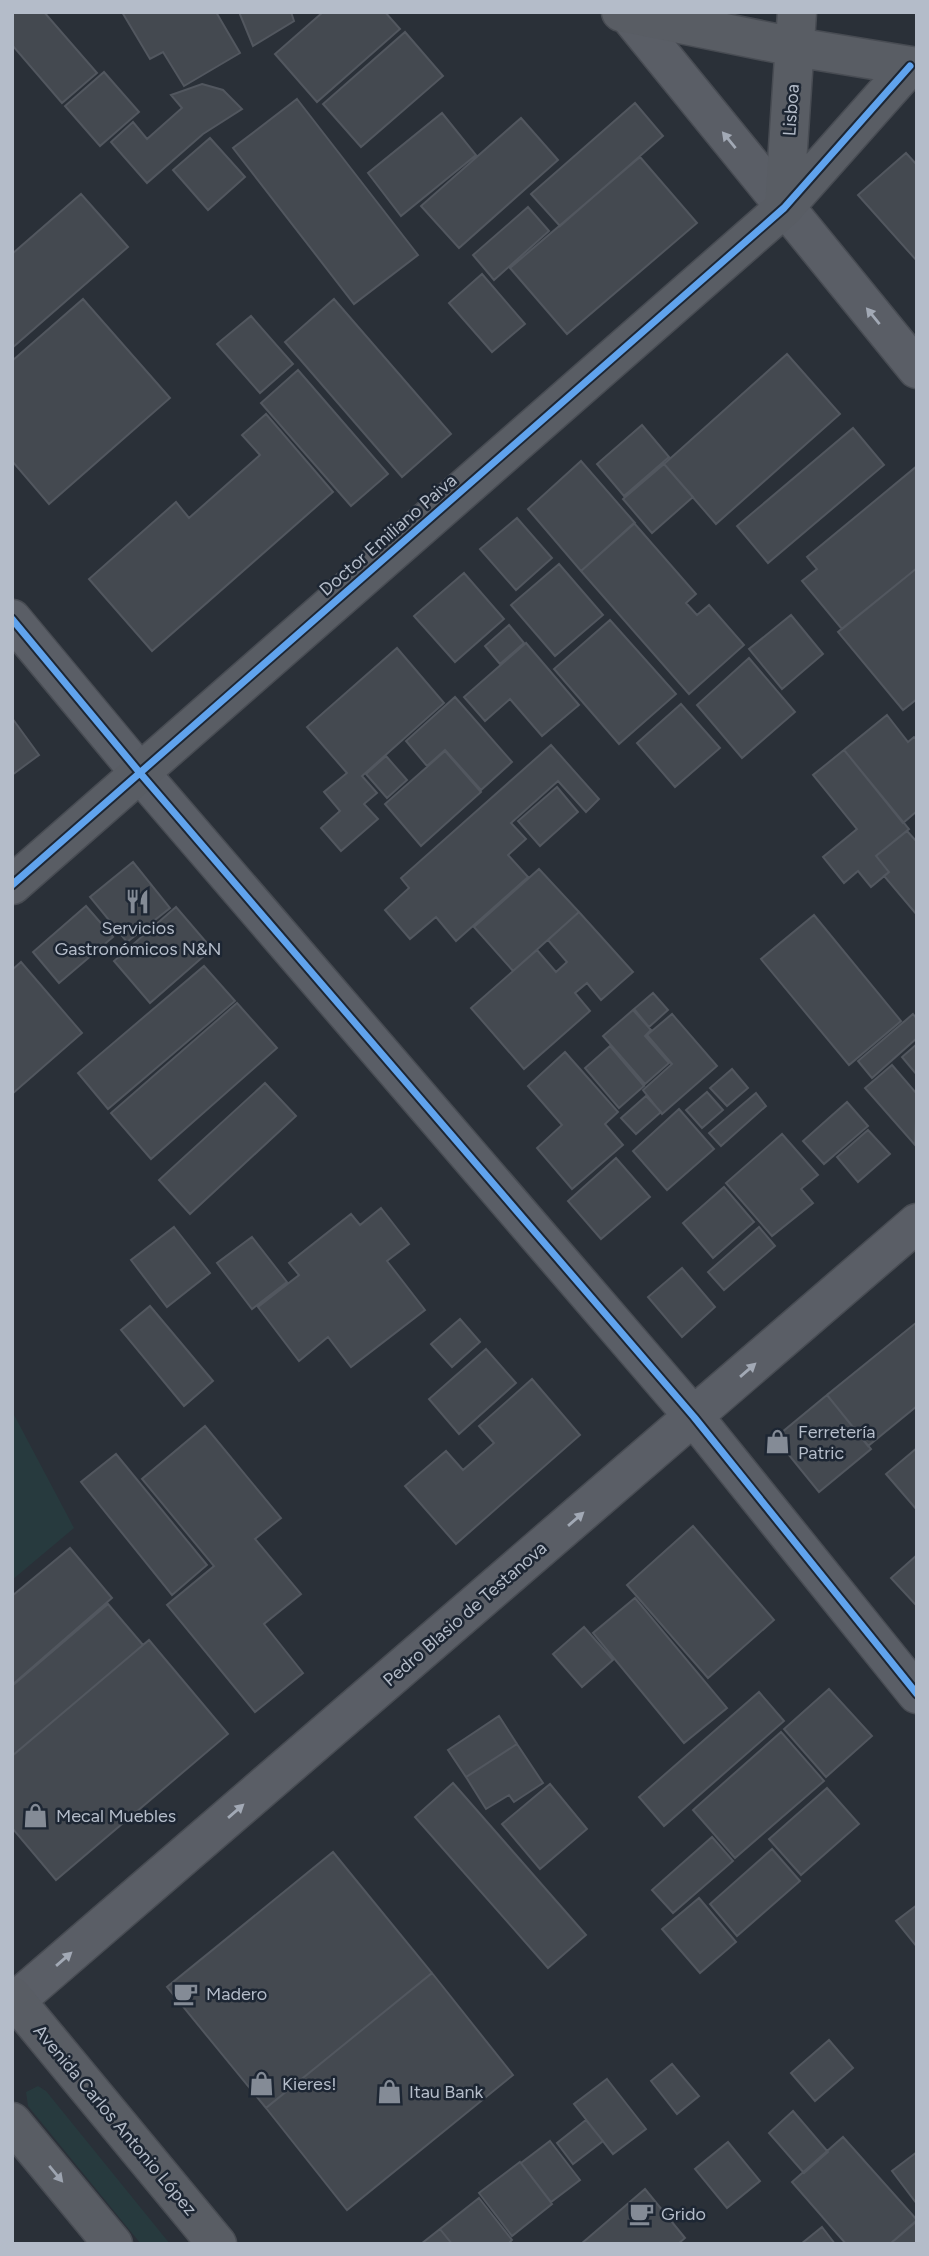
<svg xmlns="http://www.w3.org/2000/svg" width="929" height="2256" viewBox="0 0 929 2256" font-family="Figtree,sans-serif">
<rect width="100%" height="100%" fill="#2a3038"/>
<path fill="#273a3e" d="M12 1411 74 1528 12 1580Z
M38 2086 46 2091 170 2244H141L28 2106 26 2092Z"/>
<path fill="#444950" stroke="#52575f" stroke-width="2" d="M12 12H44L97 73 62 103 12 45Z
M122 12H216L240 53 184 86 163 52 150 59Z
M239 12H291L294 21 253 46Z
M323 12H385L400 29 317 102 275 54Z
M405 32 443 76 361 147 323 104Z
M104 72 139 112 100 146 65 106Z
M202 84 223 90 242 109 203 134 147 183 111 142 133 122 147 139 182 108 171 95Z
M297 99 418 255 354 304 233 148Z
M635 103 663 136 560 226 531 194Z
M442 113 476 155 401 216 368 173Z
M521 118 558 160 459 248 421 206Z
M210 138 245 177 208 210 173 170Z
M906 153 917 165V261L858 195Z
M640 157 697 223 567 334 510 268Z
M81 194 128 247 12 348V254Z
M528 207 549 231 494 280 473 255Z
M482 274 525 324 492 352 449 303Z
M83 299 170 398 49 504 12 461V361Z
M334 299 451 434 402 477 285 342Z
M251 316 293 364 260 393 217 344Z
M787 354 840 414 716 524 664 464Z
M298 370 388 474 351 506 261 403Z
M266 414 333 492 152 651 89 579 176 502 189 518 260 455 242 435Z
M642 425 669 457 624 496 597 464Z
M853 428 884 465 768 563 737 526Z
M581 461 635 523 581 571 528 509Z
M664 464 693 497 652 533 623 499Z
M917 466V568L842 629 802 581 817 569 807 557Z
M517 518 552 558 516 590 480 549Z
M634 523 696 594 686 603 697 615 709 605 744 645 689 694 581 571Z
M559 564 603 615 555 656 511 605Z
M917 568V699L903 710 838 632Z
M464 573 504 619 455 662 414 616Z
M791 615 823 654 782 689 749 649Z
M610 620 676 694 619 744 554 669Z
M509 625 524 643 500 664 485 646Z
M526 643 579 705 542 736 510 699 485 721 464 697Z
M397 648 444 703 362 776 377 793 364 804 378 819 341 851 321 828 340 811 324 792 347 773 307 727Z
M749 658 795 712 742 758 697 705Z
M455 697 512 762 481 790 445 750 427 766 406 741Z
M681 704 720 748 675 787 637 743Z
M887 715 908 742 914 737 917 740V811L903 823 844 750Z
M12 718 39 755 12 775Z
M551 745 599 799 586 812 558 781 511 823 526 839 508 855 528 877 456 941 436 917 410 939 385 910 409 888 401 878Z
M844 750 909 829 876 856 889 872 871 887 858 871 844 883 823 857 857 829 813 775Z
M445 751 481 792 421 846 385 804Z
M386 756 407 780 387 798 366 774Z
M557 787 578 812 540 846 518 821Z
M907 831 917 842V915L884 876 889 872 876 856Z
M133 862 170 908 127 942 90 897Z
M539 869 579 912 513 971 474 927Z
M86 906 113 937 59 983 33 952Z
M176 907 212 949 150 1003 114 961Z
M579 912 633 972 601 1000 587 983 575 993 590 1011 524 1069 471 1008 537 950 556 972 567 962 548 940Z
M814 915 901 1021 849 1065 761 959Z
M21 962 82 1033 12 1094V970Z
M204 966 235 1001 108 1109 78 1073Z
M653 993 668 1010 649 1027 634 1009Z
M237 1003 277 1048 151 1159 111 1113Z
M633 1010 651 1030 645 1036 669 1063 645 1084 603 1036Z
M672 1014 717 1066 662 1114 643 1090 672 1064 647 1035Z
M913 1014 917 1019V1038L872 1078 858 1061Z
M917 1044V1075L902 1057Z
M610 1046 644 1086 619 1108 585 1068Z
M565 1052 618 1112 605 1124 623 1145 572 1189 537 1148 562 1125 528 1086Z
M892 1065 917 1094 915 1145 865 1088Z
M732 1069 748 1088 727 1106 710 1088Z
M265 1083 296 1116 190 1214 159 1180Z
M707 1092 723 1110 702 1128 686 1110Z
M756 1093 766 1106 721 1146 709 1133Z
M646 1096 661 1112 636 1134 621 1118Z
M847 1102 868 1126 824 1164 803 1141Z
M679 1109 714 1149 667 1190 633 1151Z
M868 1130 890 1154 858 1182 837 1157Z
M782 1134 818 1175 801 1189 813 1203 772 1236 726 1183Z
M616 1158 650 1197 601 1239 568 1201Z
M724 1187 754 1222 713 1258 683 1223Z
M381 1208 409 1244 387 1261 425 1310 351 1367 328 1337 299 1361 258 1307 299 1275 289 1263 351 1214 360 1225Z
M174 1227 210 1273 167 1307 131 1260Z
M759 1227 775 1246 724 1290 708 1272Z
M252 1237 287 1282 252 1309 217 1263Z
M682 1268 715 1307 682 1337 648 1297Z
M150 1306 213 1381 184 1406 121 1330Z
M460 1319 480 1342 452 1367 431 1344Z
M917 1322V1406L868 1446 827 1395Z
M486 1349 516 1383 459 1434 429 1399Z
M532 1379 580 1435 456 1544 405 1486 446 1451 463 1470 494 1443 479 1426Z
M827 1395 871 1449 819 1492 775 1438Z
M205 1426 281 1518 255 1539 301 1594 264 1624 303 1673 255 1712 167 1605 214 1566 142 1479Z
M917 1448V1510L886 1474Z
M116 1454 207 1565 172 1595 81 1482Z
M693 1526 774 1620 708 1678 627 1585Z
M70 1548 112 1598 12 1685V1596Z
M917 1555V1604L916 1605 891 1578Z
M635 1598 727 1708 684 1743 593 1633Z
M108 1604 143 1645 12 1756V1686Z
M584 1627 613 1660 582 1687 553 1654Z
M149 1640 228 1734 56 1880 12 1828V1756Z
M829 1689 872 1736 826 1777 784 1729Z
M759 1692 784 1721 664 1826 639 1797Z
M499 1716 517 1744 466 1777 448 1750Z
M781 1732 824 1781 735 1858 693 1810Z
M517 1744 543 1783 514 1802 509 1795 486 1809 466 1777Z
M453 1783 586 1935 548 1968 415 1817Z
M550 1784 587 1829 540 1869 502 1824Z
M827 1788 859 1824 801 1875 769 1839Z
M712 1837 733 1861 673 1913 652 1890Z
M772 1849 800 1881 737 1936 710 1904Z
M333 1852 432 1973 266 2108 167 1987Z
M699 1898 736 1942 700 1973 662 1929Z
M917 1905V1947L896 1921Z
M432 1973 513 2075 347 2210 266 2108Z
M829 2040 853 2068 815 2101 791 2073Z
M672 2064 699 2096 677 2114 651 2081Z
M607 2079 646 2129 613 2154 574 2104Z
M793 2111 828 2152 804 2173 769 2133Z
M586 2120 603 2141 573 2164 557 2143Z
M843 2137 917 2220 890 2244H846L792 2182Z
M550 2141 580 2180 551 2202 521 2163Z
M728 2142 760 2181 727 2208 695 2169Z
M917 2152V2204L892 2171Z
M520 2162 552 2204 512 2236 479 2193Z
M645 2189 685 2238 678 2244H581Z
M479 2198 512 2240 508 2244H452L440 2229Z
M917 2221V2244H890Z
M822 2227 835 2244H801Z
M440 2229 452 2244H421Z"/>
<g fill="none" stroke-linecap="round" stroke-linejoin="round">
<defs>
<path id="street" d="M628 14 917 369
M12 619 140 773 694 1417 917 1694
M12 2004 917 1223"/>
<path id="secondary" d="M621 12 795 47 917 67
M784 208 797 12
M12 885 784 208 910 66
M12 1996 217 2244
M12 2122 113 2244"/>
</defs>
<use href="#street" stroke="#484c53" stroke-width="41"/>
<use href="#secondary" stroke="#484c53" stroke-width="41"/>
<use href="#street" stroke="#5a5e66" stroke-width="38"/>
<use href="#secondary" stroke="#595d64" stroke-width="38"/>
<defs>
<path id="cycleway" d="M12 619 140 773 694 1417 917 1694
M12 885 784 208 910 66"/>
</defs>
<use href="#cycleway" stroke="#1d2633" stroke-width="11"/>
<use href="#cycleway" stroke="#60a3ed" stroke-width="7"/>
</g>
<defs><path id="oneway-solid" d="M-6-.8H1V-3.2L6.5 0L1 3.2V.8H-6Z" transform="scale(1.75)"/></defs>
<g fill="#a2a9b5">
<use href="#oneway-solid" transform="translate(729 140) rotate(-129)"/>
<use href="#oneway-solid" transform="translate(873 316) rotate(-129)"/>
<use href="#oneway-solid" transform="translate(748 1370) rotate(-41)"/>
<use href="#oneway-solid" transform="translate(576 1519) rotate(-41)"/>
<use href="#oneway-solid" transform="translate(236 1811) rotate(-41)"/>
<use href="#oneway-solid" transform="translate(64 1959) rotate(-41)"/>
</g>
<use fill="#9da4b0" href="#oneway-solid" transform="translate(56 2174) rotate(50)"/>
<defs>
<symbol id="restaurant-bare" viewBox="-9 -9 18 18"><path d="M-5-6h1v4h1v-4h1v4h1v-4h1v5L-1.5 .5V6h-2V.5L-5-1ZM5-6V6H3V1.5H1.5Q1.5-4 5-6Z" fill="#848b96" stroke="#1d2633" stroke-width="2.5" paint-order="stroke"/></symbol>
<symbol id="shop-bare" viewBox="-9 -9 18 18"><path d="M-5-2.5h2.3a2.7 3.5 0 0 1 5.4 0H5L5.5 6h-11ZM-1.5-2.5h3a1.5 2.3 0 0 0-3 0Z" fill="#848b96" stroke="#1d2633" stroke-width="2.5" paint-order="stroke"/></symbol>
<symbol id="cafe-bare" viewBox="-9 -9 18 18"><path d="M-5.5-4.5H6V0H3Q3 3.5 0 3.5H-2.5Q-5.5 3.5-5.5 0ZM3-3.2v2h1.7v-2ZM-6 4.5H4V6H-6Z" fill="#848b96" stroke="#1d2633" stroke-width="2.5" paint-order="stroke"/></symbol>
</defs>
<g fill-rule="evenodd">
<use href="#restaurant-bare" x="120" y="884" width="35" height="35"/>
<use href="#shop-bare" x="760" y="1424" width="35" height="35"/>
<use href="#shop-bare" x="18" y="1798" width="35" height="35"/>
<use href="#cafe-bare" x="168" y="1976" width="35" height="35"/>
<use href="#shop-bare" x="244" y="2066" width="35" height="35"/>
<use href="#shop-bare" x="372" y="2074" width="35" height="35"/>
<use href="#cafe-bare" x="624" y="2196" width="35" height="35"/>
</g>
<g text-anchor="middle" stroke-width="5" stroke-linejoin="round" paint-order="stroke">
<g font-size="18" fill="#b4bcc9" stroke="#1d2633">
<text transform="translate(791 110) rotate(-86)" y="6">Lisboa</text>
<text transform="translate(388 535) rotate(-41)" y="6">Doctor Emiliano Paiva</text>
<text transform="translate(465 1614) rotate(-41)" y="6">Pedro Blasio de Testanova</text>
<text transform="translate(115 2120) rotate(50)" y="6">Avenida Carlos Antonio López</text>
</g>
<g font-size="18" fill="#b4bcc9" stroke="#1d2633" text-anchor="start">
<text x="138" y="934" text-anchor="middle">Servicios<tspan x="138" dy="21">Gastronómicos N&amp;N</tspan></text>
<text x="798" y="1438">Ferretería<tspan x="798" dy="21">Patric</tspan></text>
<text x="56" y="1822">Mecal Muebles</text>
<text x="206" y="2000">Madero</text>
<text x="282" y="2090">Kieres!</text>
<text x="409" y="2098">Itau Bank</text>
<text x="661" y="2220">Grido</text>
</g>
</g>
<rect width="929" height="2256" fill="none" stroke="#b4bcc9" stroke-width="28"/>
</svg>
